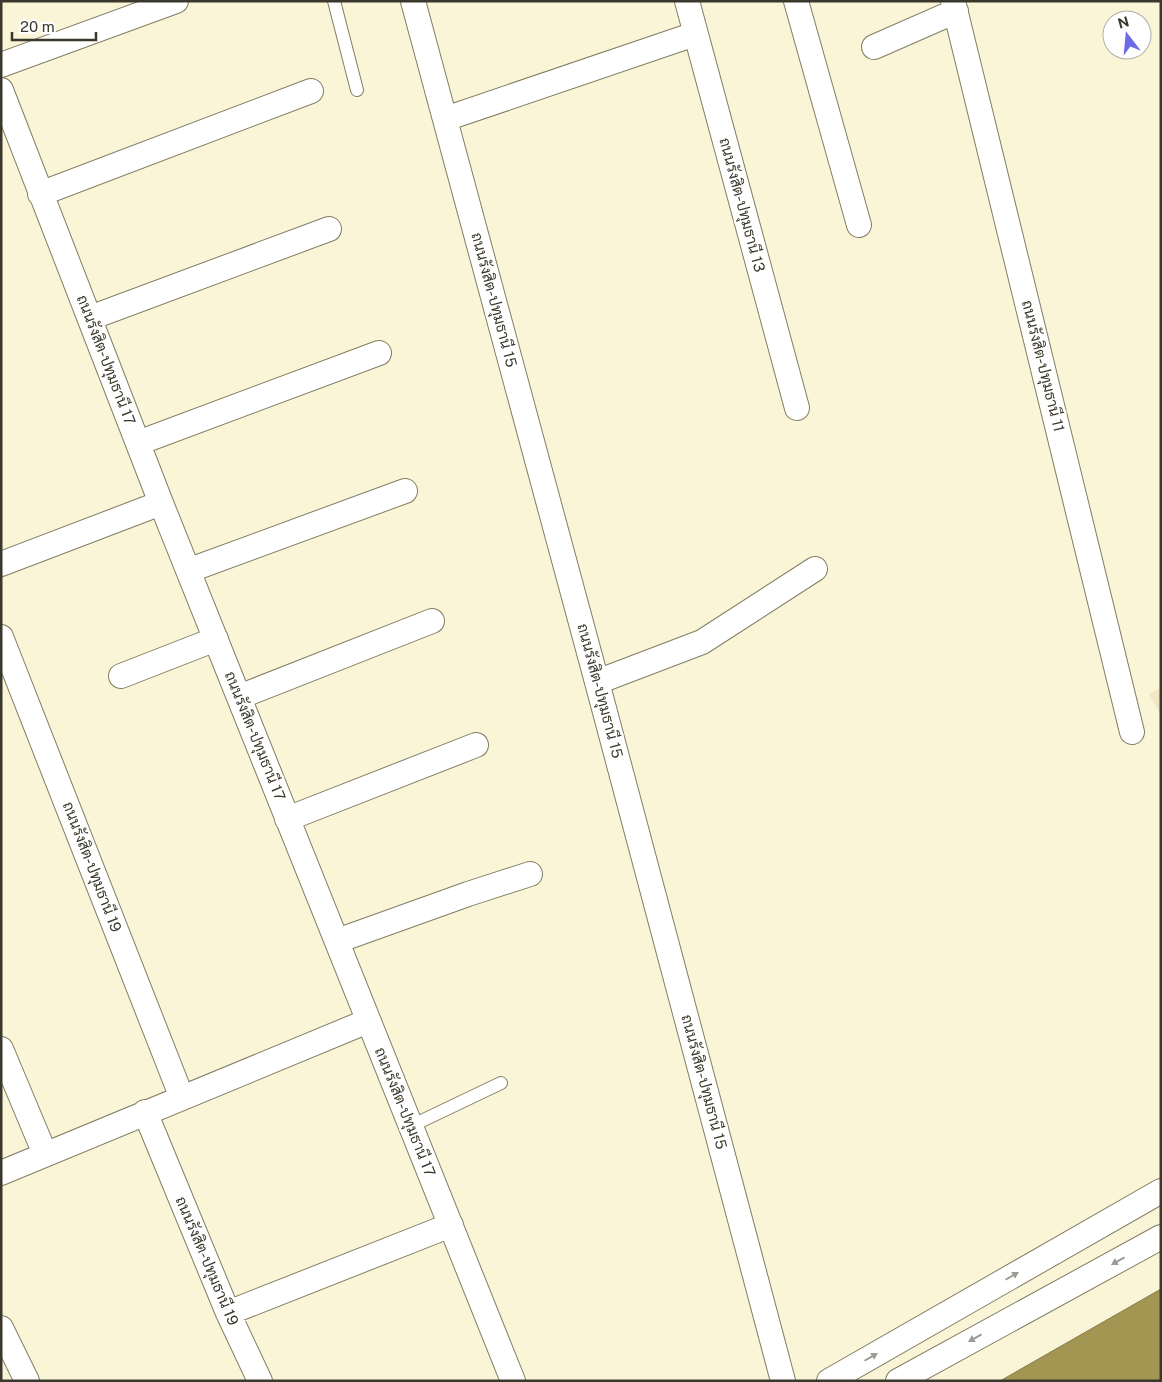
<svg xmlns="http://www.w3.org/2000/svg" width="1162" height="1382" viewBox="0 0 1162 1382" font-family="'Public Sans',Sarabun,sans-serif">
<rect width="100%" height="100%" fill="#faf5d7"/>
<path fill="#efe8c3" d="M1161 688V715L1149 694Z"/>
<path fill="#a39653" stroke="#847a47" d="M1161 1289V1381H1000Z"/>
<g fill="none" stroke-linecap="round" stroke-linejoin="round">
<defs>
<path id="service" d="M334 1 357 90
M411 1126 501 1083"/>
<path id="minor" d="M413 1 597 682 783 1381
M687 1 797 408
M796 1 859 225
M953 1 1132 732
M874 47 956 11
M1 65 176 1
M1 90 161 503 513 1381
M445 119 695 34
M40 194 311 91
M90 318 329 229
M138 443 379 353
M1 564 161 503
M190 570 405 491
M1 637 182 1098
M121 676 216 639
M597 682 702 642 815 569
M239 697 432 621
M287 819 476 745
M337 941 468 894 530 874
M1 1049 45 1154
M145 1112 228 1313 260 1381
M1 1173 368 1021
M228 1313 451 1225
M1 1328 27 1381
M829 1381 1161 1191
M898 1381 1161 1237"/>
</defs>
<use href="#service" stroke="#827d63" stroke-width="14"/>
<use href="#minor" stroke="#827d63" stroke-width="26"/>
<use href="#service" stroke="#fff" stroke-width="12"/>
<use href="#minor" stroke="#fff" stroke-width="24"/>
</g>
<defs><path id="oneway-solid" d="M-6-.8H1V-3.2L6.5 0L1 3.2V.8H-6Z" transform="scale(1.25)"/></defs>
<g fill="#9c9c96">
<use href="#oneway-solid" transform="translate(1118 1261) rotate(151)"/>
<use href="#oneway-solid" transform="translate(1012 1276) rotate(-30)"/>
<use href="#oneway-solid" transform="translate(975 1338) rotate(151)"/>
<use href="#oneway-solid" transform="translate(871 1357) rotate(-30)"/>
</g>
<g text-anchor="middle" stroke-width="4.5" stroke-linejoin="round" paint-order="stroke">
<g font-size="15" fill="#3a382c" stroke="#fff">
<text transform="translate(742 205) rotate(75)" y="5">ถนนรังสิต-ปทุมธานี 13</text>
<text transform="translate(494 300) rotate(75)" y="5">ถนนรังสิต-ปทุมธานี 15</text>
<text transform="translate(106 360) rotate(69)" y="5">ถนนรังสิต-ปทุมธานี 17</text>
<text transform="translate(1043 366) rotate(76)" y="5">ถนนรังสิต-ปทุมธานี 11</text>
<text transform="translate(600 691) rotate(75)" y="5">ถนนรังสิต-ปทุมธานี 15</text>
<text transform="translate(255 736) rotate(68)" y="5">ถนนรังสิต-ปทุมธานี 17</text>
<text transform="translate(92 867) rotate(69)" y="5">ถนนรังสิต-ปทุมธานี 19</text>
<text transform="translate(704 1082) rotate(75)" y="5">ถนนรังสิต-ปทุมธานี 15</text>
<text transform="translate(405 1112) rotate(68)" y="5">ถนนรังสิต-ปทุมธานี 17</text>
<text transform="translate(207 1261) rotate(67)" y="5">ถนนรังสิต-ปทุมธานี 19</text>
</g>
</g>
<rect width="1162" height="1382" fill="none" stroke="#3a382c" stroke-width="5"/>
<g transform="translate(1127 35) rotate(344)"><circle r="24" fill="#ffffff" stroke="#b0afab"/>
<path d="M0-4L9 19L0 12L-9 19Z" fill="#6b6ce6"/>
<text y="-8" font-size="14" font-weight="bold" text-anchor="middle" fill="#3a382c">N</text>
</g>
<path d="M12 32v8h84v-8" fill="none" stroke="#3a382c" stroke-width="2.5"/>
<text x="20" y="32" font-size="15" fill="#3a382c" stroke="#ffffff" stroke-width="4" paint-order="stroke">20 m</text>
</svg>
